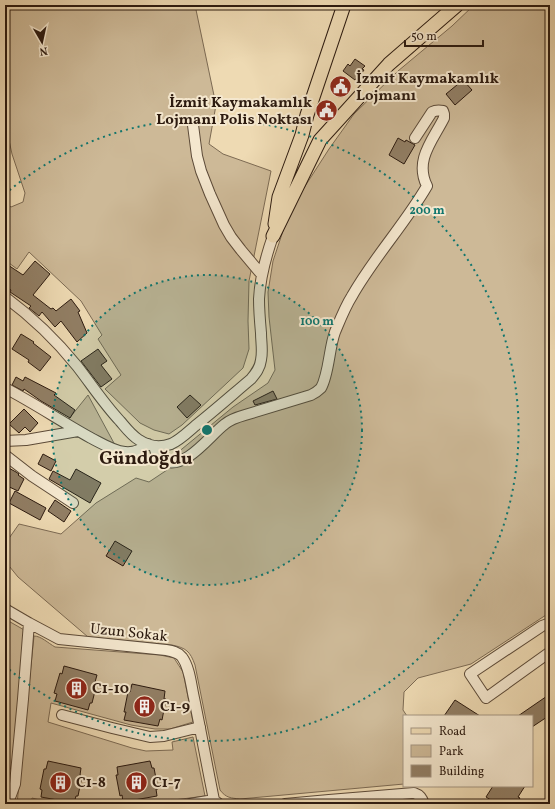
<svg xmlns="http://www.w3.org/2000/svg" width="555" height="809" viewBox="0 0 555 809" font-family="Vollkorn,serif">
<rect width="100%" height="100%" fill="#eedab3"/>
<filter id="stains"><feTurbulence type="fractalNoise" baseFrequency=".005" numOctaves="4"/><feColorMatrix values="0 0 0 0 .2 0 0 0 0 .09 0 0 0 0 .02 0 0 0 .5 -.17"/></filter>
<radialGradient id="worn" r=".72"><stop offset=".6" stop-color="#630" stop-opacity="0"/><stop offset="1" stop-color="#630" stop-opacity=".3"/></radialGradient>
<path fill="#cdb997" stroke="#7c6a53" d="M5 5H195L216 105 209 144 223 154 271 171 249 281 248 321 249 349 243 368 182 425 169 434 154 430 140 423 105 389 121 375 98 339 102 335 81 301 29 252 17 269 5 260V203L11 207 23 202 25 193 12 154 7 131 9 104 7 95 5 94Z
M474 5H550V614L546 615 471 664 418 678 404 692 403 710 407 716H404V784L240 799C231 798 226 798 220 790L195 665C190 651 186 648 172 645L88 637 18 577 5 561V544L19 524 61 534 96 503 136 478 149 482 167 470 171 458 233 407 268 383 275 370 269 317 268 292 273 261 286 222 300 194 329 149 354 114 398 71 452 26Z
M88 395 115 445 68 420Z
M5 619 26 631 16 738 11 767 5 785Z
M34 636C41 636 48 643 55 647L160 655 174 658 183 672 193 722 170 729H155L131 725 51 703 48 722 132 748 146 751 173 750 172 742 193 737 205 796 143 804H55L32 798 31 804H17Z"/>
<path fill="#917e64" stroke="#2c1a0f" d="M355 59 365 66 362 69 364 70 359 77 358 76 355 80 343 71 348 64 350 66Z
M463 80 472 90 455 105 446 94Z
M398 138 405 142 406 140 415 145 404 164 389 155Z
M35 261 50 274 33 295 51 309 53 308 56 311 71 299 80 311 78 312 87 333 77 342 61 321 55 327 42 312 39 316 29 308 31 306 10 292 11 290 5 286V263L23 275Z
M21 334 34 342 33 343 51 357 40 371 28 362 29 360 12 349Z
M98 349 107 361 101 365 112 379 101 387 81 361Z
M16 377 23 381 25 377 56 393 54 395 75 410 70 418 41 401 24 389 23 391 12 385Z
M273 391 277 399 255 405 253 401Z
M190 395 201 405 187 418 177 407Z
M24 409 38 423 30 432 25 427 19 433 9 424Z
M43 454 56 461 51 471 38 464Z
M5 466 16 472 19 474 18 475 24 479 18 491 5 485Z
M76 469 101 483 90 503 49 479 53 471 70 480Z
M15 491 46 508 40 520 9 503Z
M55 500 71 511 64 522 48 511Z
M115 541 132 551 123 566 106 556Z
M64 666 97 675 95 682 97 683 92 703H90L88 710 55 701 57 694 54 693 60 673 62 674Z
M132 684 165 691 164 699H166L162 720 160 719 158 726 124 720 126 712H124L128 692H130Z
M550 694V715L532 727V716H518Z
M455 700 480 716H444Z
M48 761 81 768 80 775 82 776 78 796H76L74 803 41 797 42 790 40 789 44 769H46Z
M150 761 152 768H154L158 789H156L157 796 123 802 122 795 120 796 116 775H118L117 767Z
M493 786H525L518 797 520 798 516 804H497L486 797Z"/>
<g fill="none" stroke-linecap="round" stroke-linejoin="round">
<defs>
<path id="minor" d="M193 125 197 156 201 171 210 194 224 225 231 237 241 250 262 275
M5 297C32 317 56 340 77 366 91 384 104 404 120 421 126 428 131 435 139 440 148 446 160 448 171 444 180 440 188 432 195 426 214 411 232 395 251 379 256 373 260 368 261 360 263 351 261 342 261 333 260 322 259 310 259 299 260 278 266 256 273 236
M5 388C34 403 62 422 91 438 101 443 113 451 125 452 134 453 141 450 148 444
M5 441 26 440 78 431
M154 446C156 453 157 458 164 461 186 470 210 435 225 424 231 419 238 417 245 415L311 395C315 393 318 391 321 388 329 374 329 348 335 332 340 320 345 307 352 296 374 257 405 224 427 186 414 160 433 140 444 118V114L443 111C438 110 436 110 432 112L415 138
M5 455 32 476 73 503
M5 609 29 623 59 639 166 650C172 651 178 652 182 657 190 668 191 685 194 698 201 732 207 766 214 800
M550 623 542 626 470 674 486 698 550 652
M62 715 112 728 150 737 164 736 200 727
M329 800 414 793C420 795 422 798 424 804
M6 804 11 795 15 784 23 699 29 623
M190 804 214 800 219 804
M285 804 329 800V804"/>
<path id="major" d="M275 224 279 197 302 135 307 115 344 5
M273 236 320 140 389 64 457 5"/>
</defs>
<use href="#minor" stroke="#5c4a38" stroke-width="12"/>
<use href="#major" stroke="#2c1a0f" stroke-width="15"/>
<use href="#minor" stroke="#f4e7ce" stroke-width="10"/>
<use href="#major" stroke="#eedab3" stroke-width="13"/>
</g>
<circle cx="207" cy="430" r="155" fill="#0f766e" fill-opacity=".12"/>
<g fill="none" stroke="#0f766e" stroke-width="2" stroke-dasharray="2 4">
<circle cx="207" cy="430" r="155"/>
<path d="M5 194A311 311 0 1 1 5 666"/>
</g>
<defs>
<symbol id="civic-disc" viewBox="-11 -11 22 22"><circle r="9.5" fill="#8f2418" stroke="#f4e7ce"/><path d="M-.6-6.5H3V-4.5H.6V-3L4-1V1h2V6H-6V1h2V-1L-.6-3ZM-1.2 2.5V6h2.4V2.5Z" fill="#fff"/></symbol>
<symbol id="building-disc" viewBox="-11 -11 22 22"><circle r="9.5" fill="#8f2418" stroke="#f4e7ce"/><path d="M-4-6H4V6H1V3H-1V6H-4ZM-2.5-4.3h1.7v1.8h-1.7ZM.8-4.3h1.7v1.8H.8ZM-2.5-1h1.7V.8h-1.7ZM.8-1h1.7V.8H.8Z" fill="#fff"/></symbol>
</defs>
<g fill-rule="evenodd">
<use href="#civic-disc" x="328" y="74" width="25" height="25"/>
<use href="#civic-disc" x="314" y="98" width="25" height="25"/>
<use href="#building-disc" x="64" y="676" width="25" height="25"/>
<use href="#building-disc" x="132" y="694" width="25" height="25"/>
<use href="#building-disc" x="48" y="770" width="25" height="25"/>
<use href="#building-disc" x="124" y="770" width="25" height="25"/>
</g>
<g text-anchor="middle" stroke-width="4" stroke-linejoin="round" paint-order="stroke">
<g font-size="15" font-weight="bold" fill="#2c1a0f" stroke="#f4e7ce" text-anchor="start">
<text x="356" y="83">İzmit Kaymakamlık<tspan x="356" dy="17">Lojmanı</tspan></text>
<text x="312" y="107" text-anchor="end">İzmit Kaymakamlık<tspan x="312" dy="17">Lojmanı Polis Noktası</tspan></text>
<text x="92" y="693">C1-10</text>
<text x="160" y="711">C1-9</text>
<text x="76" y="787">C1-8</text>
<text x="152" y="787">C1-7</text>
</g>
<g font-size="15" fill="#2c1a0f" stroke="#f4e7ce">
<text transform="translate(129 632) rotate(6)" y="5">Uzun Sokak</text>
</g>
<g font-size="19" font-weight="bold" fill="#2c1a0f" stroke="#f4e7ce">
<text x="146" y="464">Gündoğdu</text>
</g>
</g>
<circle cx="207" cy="430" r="6" fill="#0f766e" stroke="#f4e7ce" stroke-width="2"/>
<g font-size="12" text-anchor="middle" font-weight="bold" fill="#0f766e" stroke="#f4e7ce" stroke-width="4" stroke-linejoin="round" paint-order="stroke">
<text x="427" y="214">200 m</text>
<text x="317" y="325">100 m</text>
</g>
<rect width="555" height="809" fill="none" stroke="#eedab3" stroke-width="20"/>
<rect x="6" y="6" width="543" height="797" fill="none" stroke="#2c1a0f" stroke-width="2"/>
<rect x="10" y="10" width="535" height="789" fill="none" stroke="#2c1a0f"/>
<rect x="403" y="715" width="130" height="72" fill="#f4e7ce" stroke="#a49582"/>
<rect x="411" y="728" width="20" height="6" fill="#eedab3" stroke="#a49582"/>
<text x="439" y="735" font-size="12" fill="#2c1a0f">Road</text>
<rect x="411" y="745" width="20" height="12" fill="#cdb997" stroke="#a49582"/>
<text x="439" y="755" font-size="12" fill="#2c1a0f">Park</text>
<rect x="411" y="765" width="20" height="12" fill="#917e64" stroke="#a49582"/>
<text x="439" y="775" font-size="12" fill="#2c1a0f">Building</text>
<g transform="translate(42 42) rotate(171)" stroke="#f4e7ce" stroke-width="3" paint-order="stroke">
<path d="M0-3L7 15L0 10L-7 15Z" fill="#2c1a0f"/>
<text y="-6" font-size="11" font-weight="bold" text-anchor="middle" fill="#2c1a0f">N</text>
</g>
<path d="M405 40v6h78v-6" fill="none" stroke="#2c1a0f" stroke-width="2"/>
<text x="411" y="40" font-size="12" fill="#2c1a0f" stroke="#f4e7ce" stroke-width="3" paint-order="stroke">50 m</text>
<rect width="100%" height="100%" filter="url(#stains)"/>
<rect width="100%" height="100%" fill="url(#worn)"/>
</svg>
